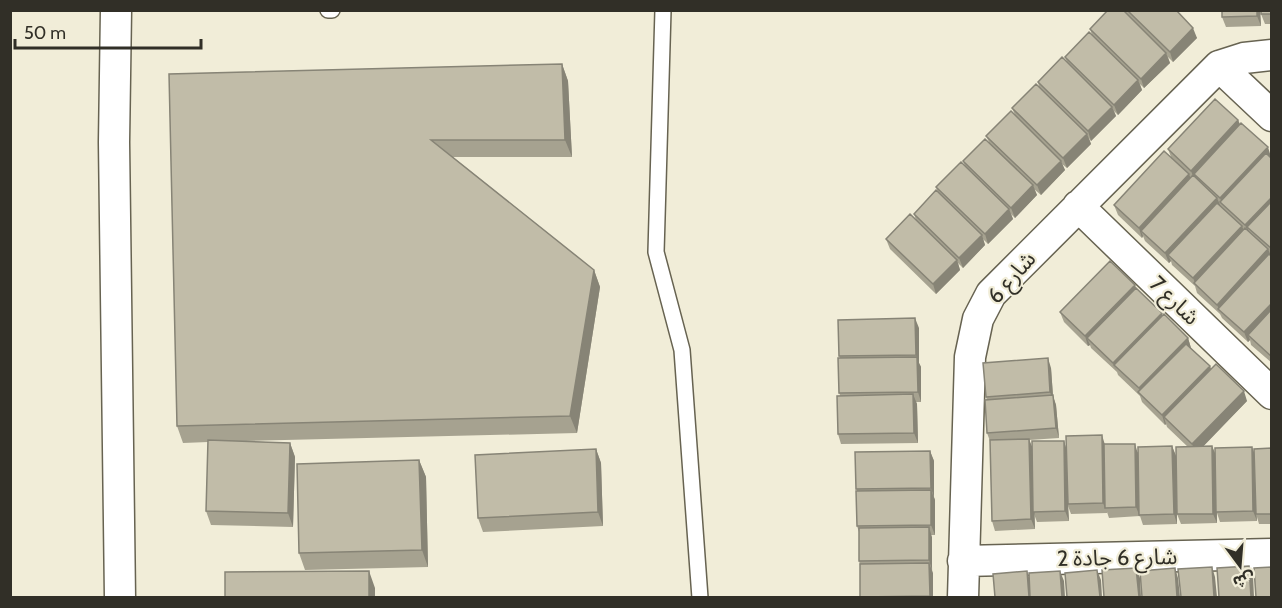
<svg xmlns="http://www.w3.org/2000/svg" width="1282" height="608" viewBox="0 0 1282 608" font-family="Cabin,'Noto Sans Arabic',sans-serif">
<rect width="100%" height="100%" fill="#f1edd8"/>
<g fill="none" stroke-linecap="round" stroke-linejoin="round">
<defs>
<path id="service" d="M328 10H332
M663 10 656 252 682 350 700 598"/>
<path id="minor" d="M116 10 114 142 120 598
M1219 66 1272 116
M1078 206 1272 394
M963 561 1272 554
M963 598 970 357 978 319 991 294 1219 66 1244 58 1272 55"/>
</defs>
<use href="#service" stroke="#676351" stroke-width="18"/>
<use href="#minor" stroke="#676351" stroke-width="33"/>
<use href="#service" stroke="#fff" stroke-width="15"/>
<use href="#minor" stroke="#fff" stroke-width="30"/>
</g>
<path fill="#a6a290" d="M1108 10H1176L1197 38 1173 62 1168 57 1170 63 1144 88 1140 84 1142 90 1118 115 1114 111 1116 116 1091 141 1089 138 1091 144 1067 168 1062 164 1065 170 1041 195 1034 189 1037 195 1015 218 1011 214 1013 219 988 244 983 239 985 245 963 268 958 263 960 270 936 294 890 249 886 239 916 220 914 214 938 193 936 187 965 166 963 161 989 142 986 136 1015 115 1012 108 1039 87 1038 82 1067 62 1065 57 1092 35 1090 29Z
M1222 10H1260L1261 26 1226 27 1222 17Z
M1272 10V24H1265L1261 14Z
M562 64 568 81 572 157H453L594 270 600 287 577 433 245 441 290 443 295 457 293 527 211 525 206 511 208 442 183 443 177 426 169 74Z
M1238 120 1240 124 1271 157 1270 158 1272 159V255L1270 254 1272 257V363L1251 345 1250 340 1248 342 1222 318 1220 314 1197 293 1195 286 1172 265 1171 261 1169 263 1145 241 1143 236 1142 238 1118 215 1114 205 1171 157 1168 149Z
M1137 289 1162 316 1188 338 1191 348 1210 366 1211 369 1247 401 1203 446H1212L1215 453 1254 454 1272 448V524H1259L1257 517V521L1220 522 1217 513V523L1181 524 1177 514V524L1143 525 1140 516 1109 518 1107 512V513L1071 514 1068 506 1069 521 1037 522 1034 514 1035 529 995 531 992 521 990 441 987 433V400L986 397 1051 368 1053 396 1056 405 1059 438 1029 440 1032 448 1064 441 1066 448 1105 444 1138 452 1172 446 1176 456 1188 447 1167 427 1166 424 1165 425 1142 402 1140 396 1118 375 1117 372 1091 348 1090 345 1088 346 1064 322 1060 312Z
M919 328V363L921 367V402H916L917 404 918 443 841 444 838 434 840 395 839 393 840 358 839 356Z
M596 449 601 463 603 526 483 532 478 518Z
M930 451 934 461V497L935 500V535H931L933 597H861L860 565 859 561V532L857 526V491L856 489Z
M419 460 426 477 428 567 305 570 299 553Z"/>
<path fill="#878476" d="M1257 10H1260L1261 26 1257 16Z
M1193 28 1197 38 1173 62 1170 52Z
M1166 53 1170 63 1144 88 1141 79Z
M562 64 568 81 572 157 565 140Z
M1138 80 1142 90 1118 115 1114 105Z
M1112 107 1116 116 1091 141 1088 131Z
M1238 120 1242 130 1194 174 1196 179 1195 181 1191 171Z
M1087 134 1091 144 1067 168 1063 158Z
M1268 147 1271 157 1225 206 1222 203 1220 198Z
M1061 161 1065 170 1041 195 1037 185Z
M1189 174 1193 184 1141 231 1143 236 1142 238 1139 228Z
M1033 185 1037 195 1015 218 1011 208Z
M1272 197V210L1247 227 1250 234 1249 235 1245 225Z
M1217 198 1221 207 1168 255 1171 261 1169 263 1165 253Z
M1009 209 1013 219 988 244 985 234Z
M1242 226 1246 236 1196 285 1193 278Z
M982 235 985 245 963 268 959 258Z
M1268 249 1272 258 1219 309 1217 305Z
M957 260 960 270 936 294 933 284Z
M594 270 600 287 577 433 570 416Z
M1135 285 1139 295 1087 338 1090 345 1088 346 1085 336Z
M1272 303V317L1248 335 1250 340 1248 342 1244 332Z
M1162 313 1165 323 1114 365 1117 373 1113 363Z
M915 318 919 328V363L921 367V402L918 392 917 358 916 355Z
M1188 338 1191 348 1143 397 1141 395 1139 388Z
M1048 358 1051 368 1053 396 1056 405 1059 438 1056 428 1053 401 1050 392Z
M1210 366 1213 376 1164 417 1166 424 1165 425 1162 415Z
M1244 391 1247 401 1196 454 1192 444Z
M913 394 917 404 918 443 914 433Z
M1102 435 1105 445V508L1107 513 1103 503Z
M1029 439 1033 449 1035 529 1031 519Z
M1064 441 1067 451 1068 504 1069 521 1065 511Z
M290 443 295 457 293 527 288 513Z
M1135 444 1138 454 1140 517 1136 507Z
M1172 446 1176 456 1177 524 1174 514Z
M1212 446 1216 456 1217 523 1213 514Z
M1252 447 1256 457V514L1257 521 1253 511Z
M596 449 601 463 603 526 598 512Z
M930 451 934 461V497L931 488Z
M419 460 426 477 428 567 422 550Z
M931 490 935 500V535L931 525Z
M929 527 932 537V570L929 560Z
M929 563 933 573V597H930V596Z
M1249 566 1253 576 1254 597H1251Z
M1212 567 1215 577 1217 597H1214Z
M1136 568 1140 578 1141 597H1139Z
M1175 568 1178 578 1180 597H1177Z
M1097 570 1101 580 1102 597H1100Z
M369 571 375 588V597H369Z
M1027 571 1030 581 1031 597H1029Z
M1060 571 1064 581 1065 597H1062Z"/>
<path fill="#c1bca8" stroke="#878476" stroke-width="1.5" d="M1108 10H1123L1166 53 1141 79 1090 29Z
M1127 10H1176L1193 28 1170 52Z
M1222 10H1257V16L1222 17Z
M1261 10H1272V14H1261Z
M1089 32 1138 80 1114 105 1065 57Z
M1062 57 1112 107 1088 131 1038 82Z
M562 64 565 140H431L594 270 570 416 177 426 169 74Z
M1036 84 1087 134 1063 158 1012 108Z
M1215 99 1238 120 1191 171 1168 149Z
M1011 111 1061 161 1037 185 986 136Z
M1241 123 1268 147 1220 198 1194 174Z
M985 139 1033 185 1011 208 963 161Z
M1164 151 1189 174 1139 228 1114 205Z
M1266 153 1272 159V197L1245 225 1220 202Z
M961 162 1009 209 985 234 936 187Z
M1193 175 1217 198 1165 253 1141 231Z
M936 190 982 235 959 258 914 214Z
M1272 201V249L1247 227Z
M1217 203 1242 226 1193 278 1168 255Z
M910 214 957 260 933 284 886 239Z
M1245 228 1268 249 1217 305 1194 283Z
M1269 254 1272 257V303L1244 332 1218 309Z
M1110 261 1135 285 1085 336 1060 312Z
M1136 288 1162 313 1113 363 1087 338Z
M1272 309V357L1248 335Z
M1164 314 1188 338 1139 388 1114 365Z
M915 318 916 355 839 356 838 320Z
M1186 344 1210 366 1162 415 1138 392Z
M917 357 918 392 839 393 838 358Z
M1048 358 1050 392 986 397 983 363Z
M1216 364 1244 391 1192 444 1164 417Z
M913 394 914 433 838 434 837 396Z
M1053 395 1056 428 987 433 985 400Z
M1102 435 1103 503 1068 504 1066 436Z
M1029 439 1031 519 992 521 990 440Z
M208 440 290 443 288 513 206 511Z
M1032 441H1064L1065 511 1033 512Z
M1104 444H1135L1136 507 1105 508Z
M1172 446 1174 514 1139 515 1138 447Z
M1212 446 1213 514H1177L1176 447Z
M1252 447 1253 511 1216 512 1215 448Z
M1272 448V514H1256L1254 449Z
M596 449 598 512 478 518 475 455Z
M930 451 931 488 856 489 855 452Z
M419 460 422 550 299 553 297 464Z
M931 490V525L857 526 856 491Z
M929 527V560L859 561V528Z
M929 563 930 596 860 597V564Z
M1249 566 1251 597H1219L1217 568Z
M1212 567 1214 597H1181L1178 569Z
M1272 567V597H1256L1254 568Z
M1136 568 1139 597H1104L1102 570Z
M1175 568 1177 597H1142L1140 571Z
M1097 570 1100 597H1067L1065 573Z
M369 571V597H225V572Z
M1027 571 1029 597H995L993 574Z
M1060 571 1062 597H1030L1029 573Z"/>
<g text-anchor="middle" stroke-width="4.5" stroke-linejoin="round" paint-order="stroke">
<g font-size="22" fill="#312f27" stroke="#f1edd8">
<text transform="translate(1011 277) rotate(-49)" y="8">شارع 6</text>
<text transform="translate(1175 300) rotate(44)" y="8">شارع 7</text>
<text transform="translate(1117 557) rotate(-1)" y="8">شارع 6 جادة 2</text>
</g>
</g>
<rect width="1282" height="608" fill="none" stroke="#312f27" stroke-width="24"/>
<g transform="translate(1240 566) rotate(164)" stroke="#f1edd8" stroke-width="4.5" paint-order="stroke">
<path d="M0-4.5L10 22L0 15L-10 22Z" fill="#312f27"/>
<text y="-9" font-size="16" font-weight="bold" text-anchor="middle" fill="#312f27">ش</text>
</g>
<path d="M15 39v9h186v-9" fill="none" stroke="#312f27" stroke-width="3"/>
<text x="24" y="39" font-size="18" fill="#312f27" stroke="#f1edd8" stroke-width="4.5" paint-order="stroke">50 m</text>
</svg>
